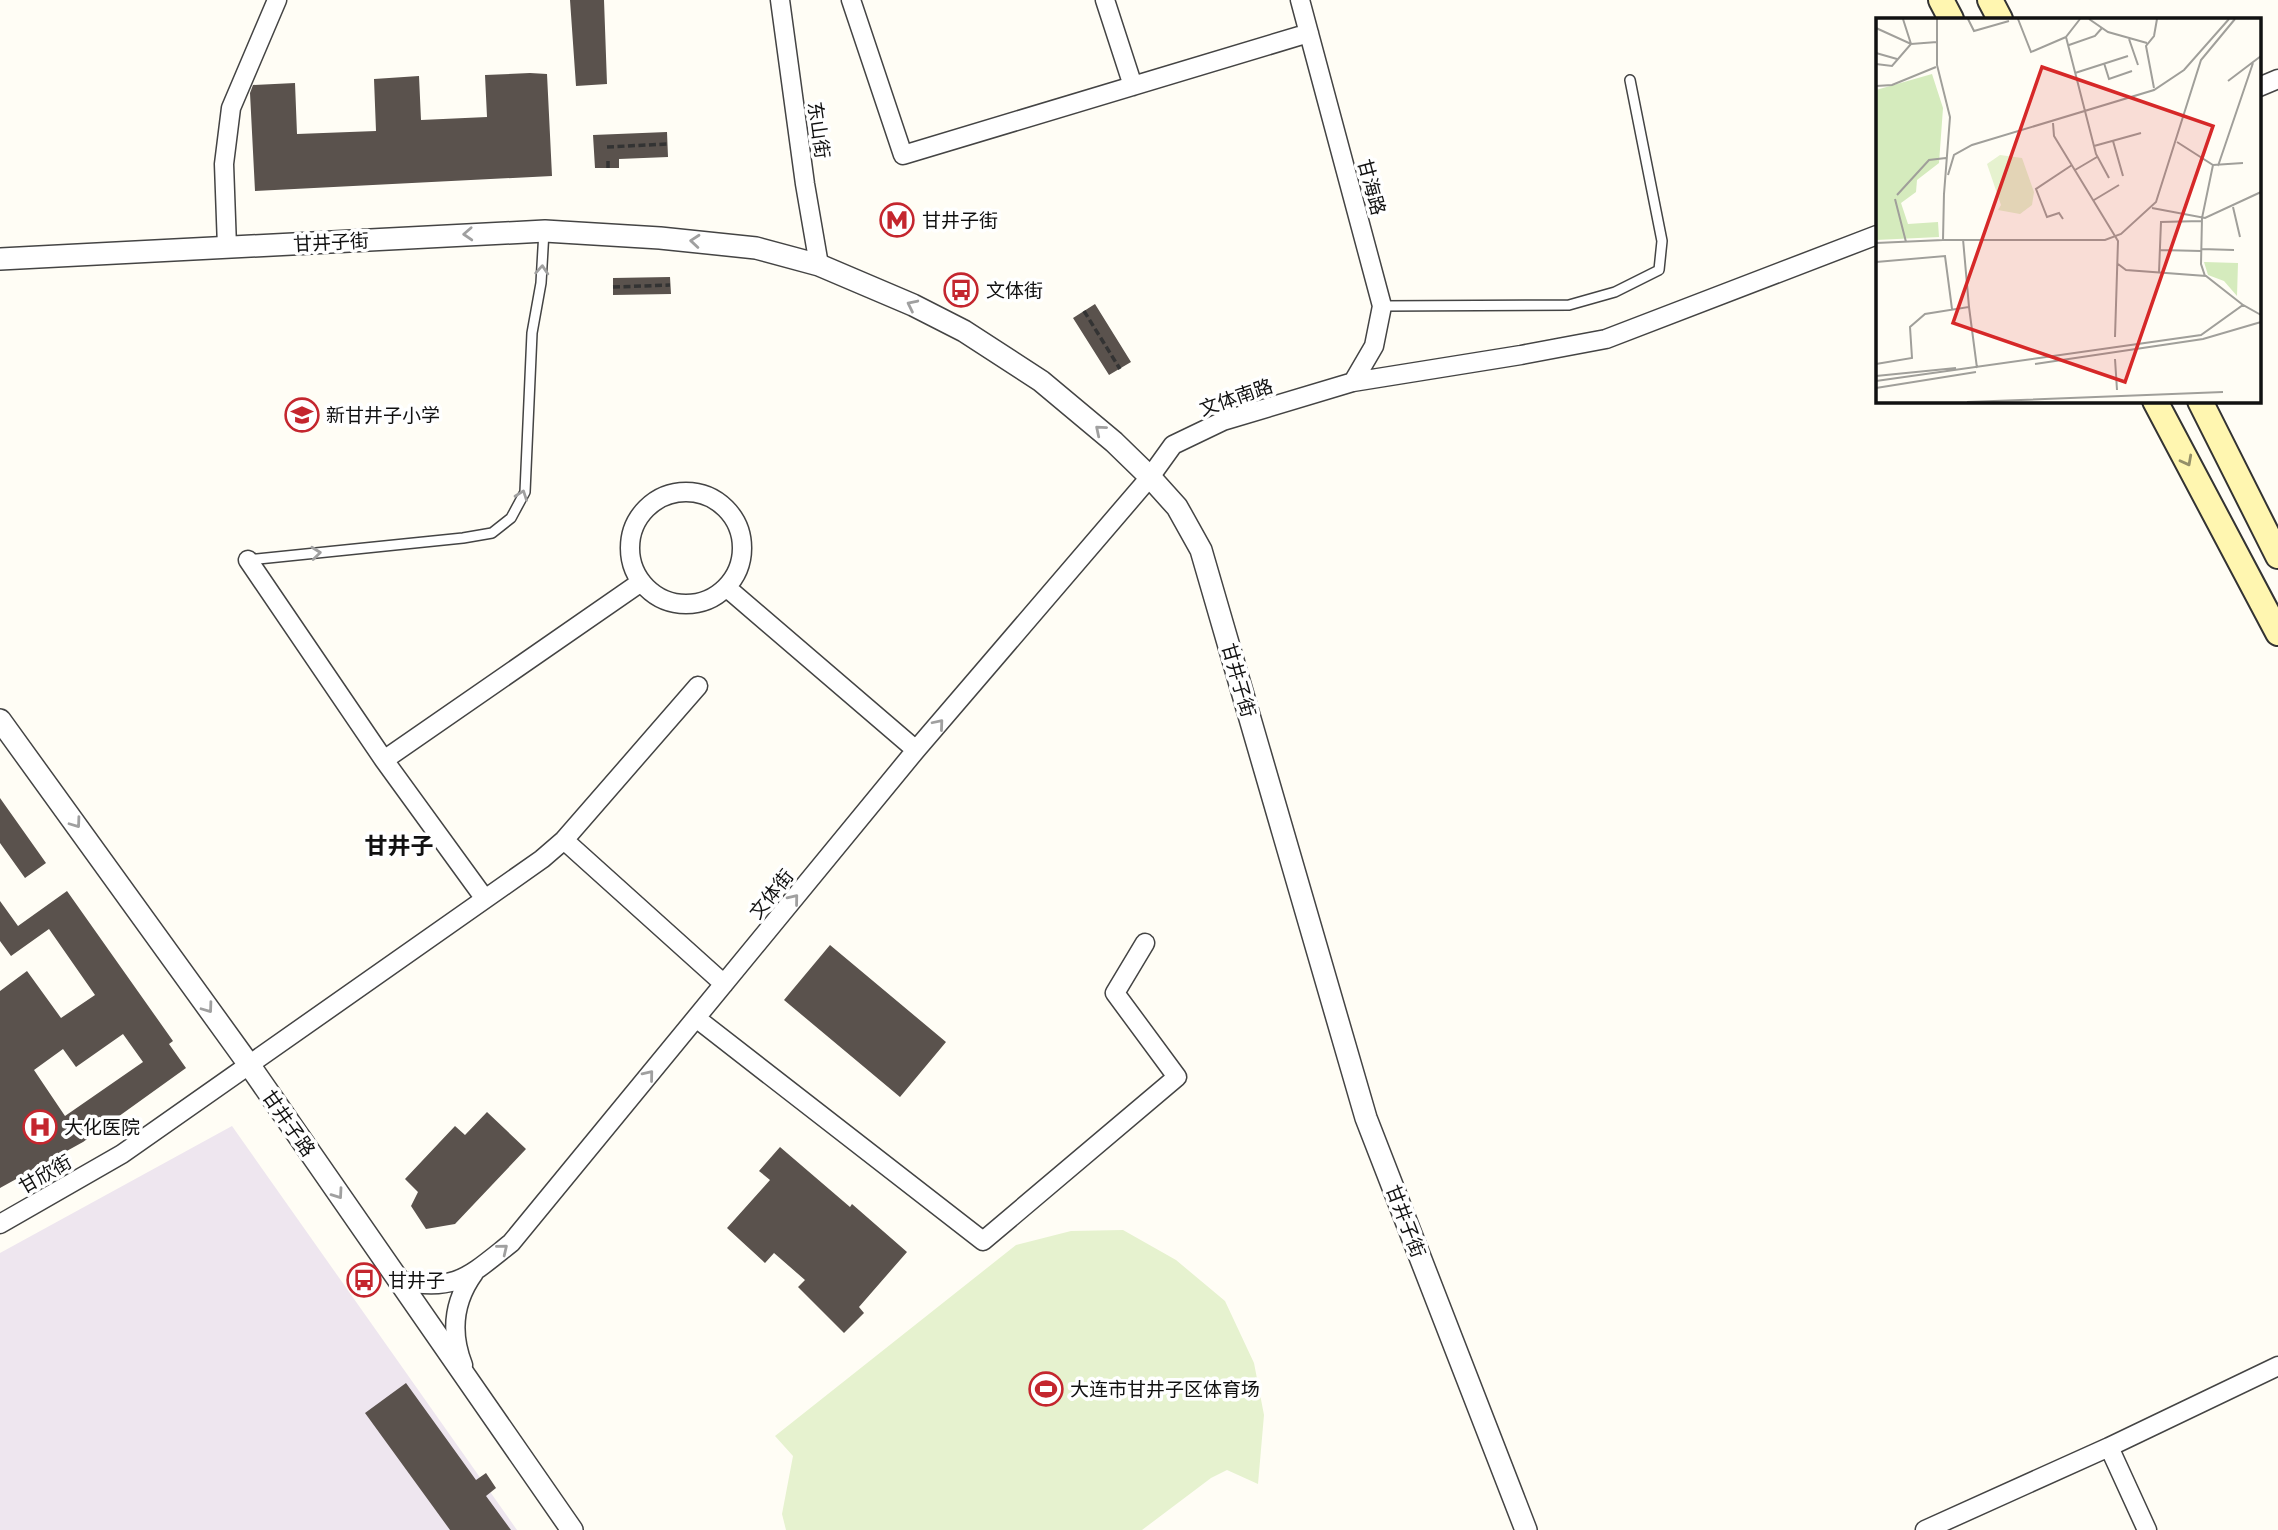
<svg xmlns="http://www.w3.org/2000/svg" width="2278" height="1530" viewBox="0 0 2278 1530" font-family="Lora,'Noto Sans SC',serif">
<rect width="100%" height="100%" fill="#fffdf5"/>
<path fill="#eee6ef" d="M232 1126 517 1530H0V1253Z"/>
<path fill="#e6f2cf" d="M1123 1230 1176 1260 1225 1301 1254 1363 1264 1415 1258 1484 1227 1470 1211 1478 1142 1530H786L782 1514 793 1456 775 1436 1016 1245 1071 1231Z"/>
<path fill="#5a524d" fill-rule="evenodd" d="M570 0H604L607 84 576 86Z
M530 73 547 74 552 176 255 191 250 93 253 85 295 83 297 134 376 131 374 79 419 76 421 120 487 117 485 75Z
M667 132 668 157 619 159V168H595L593 135Z
M670 277 671 294 613 295V278Z
M1095 304 1131 362 1109 375 1073 318Z
M0 798 46 863 25 878 0 843Z
M67 891 173 1041 169 1044 186 1068 83 1142 0 1188V991L27 971 61 1018 95 995 49 929 11 956 0 941V901L18 926ZM123 1034 143 1062 65 1116 34 1070 63 1049 76 1067Z
M830 945 946 1042 900 1097 784 1000Z
M487 1112 526 1149 455 1224 426 1229 411 1206 418 1192 405 1179 455 1126 465 1135Z
M780 1147 850 1207 852 1204 907 1252 859 1307 864 1313 844 1333 798 1287 805 1280 774 1253 765 1263 727 1228 770 1180 759 1171Z
M406 1383 476 1480 486 1473 496 1488 486 1496 511 1530H450L365 1413Z"/>
<g fill="none" stroke-linecap="round" stroke-linejoin="round">
<defs>
<path id="service" d="M1382 306 1569 305 1615 292 1659 270 1662 241 1630 80
M248 560 463 538 492 533 511 518 525 492 532 333 541 283 544 231"/>
<path id="minor" d="M780 0 805 184 819 265
M851 0 903 155 1309 33
M1105 0 1133 86
M1300 0 1382 306 1374 346 1353 382
M2259 87 2278 79
M227 247 224 164 231 108 277 0
M630 548a56 56 0 1 1 112 0a56 56 0 1 1-112 0Z
M248 560 384 760 485 899
M726 587 916 750
M384 760 641 582
M564 840 724 984
M696 1018 983 1241 1177 1077 1115 993 1145 943
M0 1224 122 1154 542 859 564 840 698 686
M397 1280C455 1293 468 1277 511 1243L916 750 1150 477 1173 445 1223 421 1353 382 1521 355 1606 339 1877 235
M463 1365C450 1332 453 1302 474 1273
M2109 1447 2278 1366
M1925 1530 2109 1447 2147 1530"/>
<path id="tertiary" d="M0 259 545 231 660 238 756 248 819 265 913 305 964 331 1041 381 1114 442 1150 477 1177 507 1201 550 1366 1118 1526 1530
M0 720 250 1066 572 1530"/>
<path id="secondary" d="M1941 0 1951 19
M1990 0 2000 19
M2155 401 2278 633
M2200 401 2278 556"/>
</defs>
<use href="#service" stroke="#444" stroke-width="12"/>
<use href="#minor" stroke="#444" stroke-width="21"/>
<use href="#tertiary" stroke="#444" stroke-width="24"/>
<use href="#secondary" stroke="#333" stroke-width="28"/>
<path stroke="#333" stroke-width="3.5" stroke-dasharray="7 3.5" stroke-linecap="butt" d="M607 147 667 144
M608 161V168
M613 287 670 285
M1084 311 1120 369"/>
<use href="#service" stroke="#fff" stroke-width="9"/>
<use href="#minor" stroke="#fff" stroke-width="18"/>
<use href="#tertiary" stroke="#fff" stroke-width="21"/>
<use href="#secondary" stroke="#fff6b0" stroke-width="24"/>
</g>
<defs><path id="oneway-chevron" d="M-2-3.5L2.5 0L-2 3.5" fill="none" stroke-width="1.6" stroke-linecap="round" stroke-linejoin="round" transform="scale(1.75)"/></defs>
<g stroke="#a0a0a0">
<use href="#oneway-chevron" transform="translate(468 234) rotate(177)"/>
<use href="#oneway-chevron" transform="translate(695 241) rotate(-175)"/>
<use href="#oneway-chevron" transform="translate(542 270) rotate(-86)"/>
<use href="#oneway-chevron" transform="translate(912 305) rotate(-154)"/>
<use href="#oneway-chevron" transform="translate(1100 430) rotate(-140)"/>
<use href="#oneway-chevron" transform="translate(522 495) rotate(-70)"/>
<use href="#oneway-chevron" transform="translate(316 553) rotate(-6)"/>
<use href="#oneway-chevron" transform="translate(939 724) rotate(-50)"/>
<use href="#oneway-chevron" transform="translate(76 823) rotate(54)"/>
<use href="#oneway-chevron" transform="translate(794 899) rotate(-51)"/>
<use href="#oneway-chevron" transform="translate(208 1008) rotate(54)"/>
<use href="#oneway-chevron" transform="translate(649 1075) rotate(-51)"/>
<use href="#oneway-chevron" transform="translate(338 1194) rotate(55)"/>
<use href="#oneway-chevron" transform="translate(503 1249) rotate(-39)"/>
</g>
<use stroke="#948f68" href="#oneway-chevron" transform="translate(2187 461) rotate(62)"/>
<defs>
<symbol id="metro-ring" viewBox="-11 -11 22 22"><circle r="9.5" fill="#fff" stroke="#c4262e" stroke-width="1.5"/><path d="M-5.5 5V-5H-3L0 0L3-5H5.5V5H3V-.5L0 4L-3-.5V5Z" fill="#c4262e"/></symbol>
<symbol id="bus-ring" viewBox="-11 -11 22 22"><circle r="9.5" fill="#fff" stroke="#c4262e" stroke-width="1.5"/><path d="M-5-6H5V4H4V6H2V4H-2V6H-4V4H-5ZM-3.5-4V0h7V-4ZM-3.5 1.2v1.5H-2V1.2ZM2 1.2v1.5H3.5V1.2Z" fill="#c4262e"/></symbol>
<symbol id="school-ring" viewBox="-11 -11 22 22"><circle r="9.5" fill="#fff" stroke="#c4262e" stroke-width="1.5"/><path d="M0-5L7-2L0 1L-7-2ZM-4 1L0 2.5L4 1V4Q0 6-4 4Z" fill="#c4262e"/></symbol>
<symbol id="hospital-ring" viewBox="-11 -11 22 22"><circle r="9.5" fill="#fff" stroke="#c4262e" stroke-width="1.5"/><path d="M-5-5h3v3.5h4V-5h3V5h-3V1.5h-4V5h-3Z" fill="#c4262e"/></symbol>
<symbol id="stadium-ring" viewBox="-11 -11 22 22"><circle r="9.5" fill="#fff" stroke="#c4262e" stroke-width="1.5"/><path d="M0-5a6.5 5 0 1 0 0 10a6.5 5 0 1 0 0-10ZM-3.5-1.8h7v3.6h-7Z" fill="#c4262e"/></symbol>
</defs>
<g fill-rule="evenodd">
<use href="#metro-ring" x="878" y="201" width="38" height="38"/>
<use href="#bus-ring" x="942" y="271" width="38" height="38"/>
<use href="#school-ring" x="283" y="396" width="38" height="38"/>
<use href="#hospital-ring" x="21" y="1108" width="38" height="38"/>
<use href="#bus-ring" x="345" y="1261" width="38" height="38"/>
<use href="#stadium-ring" x="1027" y="1370" width="38" height="38"/>
</g>
<g text-anchor="middle" stroke-width="7" stroke-linejoin="round" paint-order="stroke">
<g font-size="19" fill="#111" stroke="#fff">
<text transform="translate(819 130) rotate(82)" y="7">东山街</text>
<text transform="translate(1372 187) rotate(75)" y="7">甘海路</text>
<text transform="translate(331 242) rotate(-3)" y="7">甘井子街</text>
<text transform="translate(1236 397) rotate(-19)" y="7">文体南路</text>
<text transform="translate(1239 680) rotate(74)" y="7">甘井子街</text>
<text transform="translate(771 894) rotate(-51)" y="7">文体街</text>
<text transform="translate(289 1123) rotate(55)" y="7">甘井子路</text>
<text transform="translate(45 1174) rotate(-30)" y="7">甘欣街</text>
<text transform="translate(1406 1221) rotate(69)" y="7">甘井子街</text>
</g>
<g font-size="19" fill="#111" stroke="#fff" text-anchor="start">
<text x="922" y="227">甘井子街</text>
<text x="986" y="297">文体街</text>
<text x="326" y="422">新甘井子小学</text>
<text x="64" y="1134">大化医院</text>
<text x="388" y="1287">甘井子</text>
<text x="1070" y="1396">大连市甘井子区体育场</text>
</g>
<g font-size="23" font-weight="bold" fill="#111" stroke="#fff">
<text x="399" y="854">甘井子</text>
</g>
</g>
<g transform="translate(1876 18)">
<rect width="385" height="385" fill="#fffdf5"/>
<path d="M56 56 67 90 63 145 41 162 40 174 25 185 32 206 62 204 63 219 0 222V72ZM328 244 362 245 361 278 348 263 332 257Z" fill="#d5ebbd"/>
<path d="M124 137 146 140 158 174 156 187 144 196 122 192 125 187 111 146Z" fill="#e6f2cf"/>
<path fill="none" stroke="#a09f9a" stroke-width="2" d="M61 1V47L74 99 68 176M92 1 98 13 133 3M142 1 155 34 190 19M204 1 190 19 220 136 233 160M213 1 232 14 271 25M0 10 35 26 61 24M253 21 262 47M193 27 219 18 226 10M0 35 21 41M228 45 233 61 256 53M0 46 16 48 35 26 27 1M199 55 252 38M352 63 385 38M0 68 16 67 60 49M278 70 270 28 278 18 281 1M177 105 178 118 242 223 239 319M237 123 247 158M301 124 337 147 367 145M218 128 265 115M342 148 377 45M199 152 221 139M72 157 78 137 96 127 278 72 308 52 353 1M68 175 67 222H229L245 216 280 184 325 42 359 1M21 177 53 142 70 140M19 181 30 224M218 182 243 167M357 189 364 219M276 190 329 200 385 174M187 201 183 195 171 199 160 171 196 147M0 225 67 222M325 231 358 232M284 232 325 233M0 244 69 238 76 291M242 246 250 252 330 258 367 287M283 254 285 204 326 203M329 258 325 246 326 200 337 147M93 289 101 350M239 341 241 372M0 346 36 340 34 309 49 296 93 289 87 221M159 346 327 321 385 304M0 358 80 350M0 363 325 317 367 287 385 297M0 370 100 354M91 384 347 374"/>
<path fill="#d62828" fill-opacity="0.15" stroke="#d62828" stroke-width="3.5" d="M166 49 337 108 249 364 77 305Z"/>
<rect width="385" height="385" fill="none" stroke="#111" stroke-width="3.5"/>
</g>
</svg>
